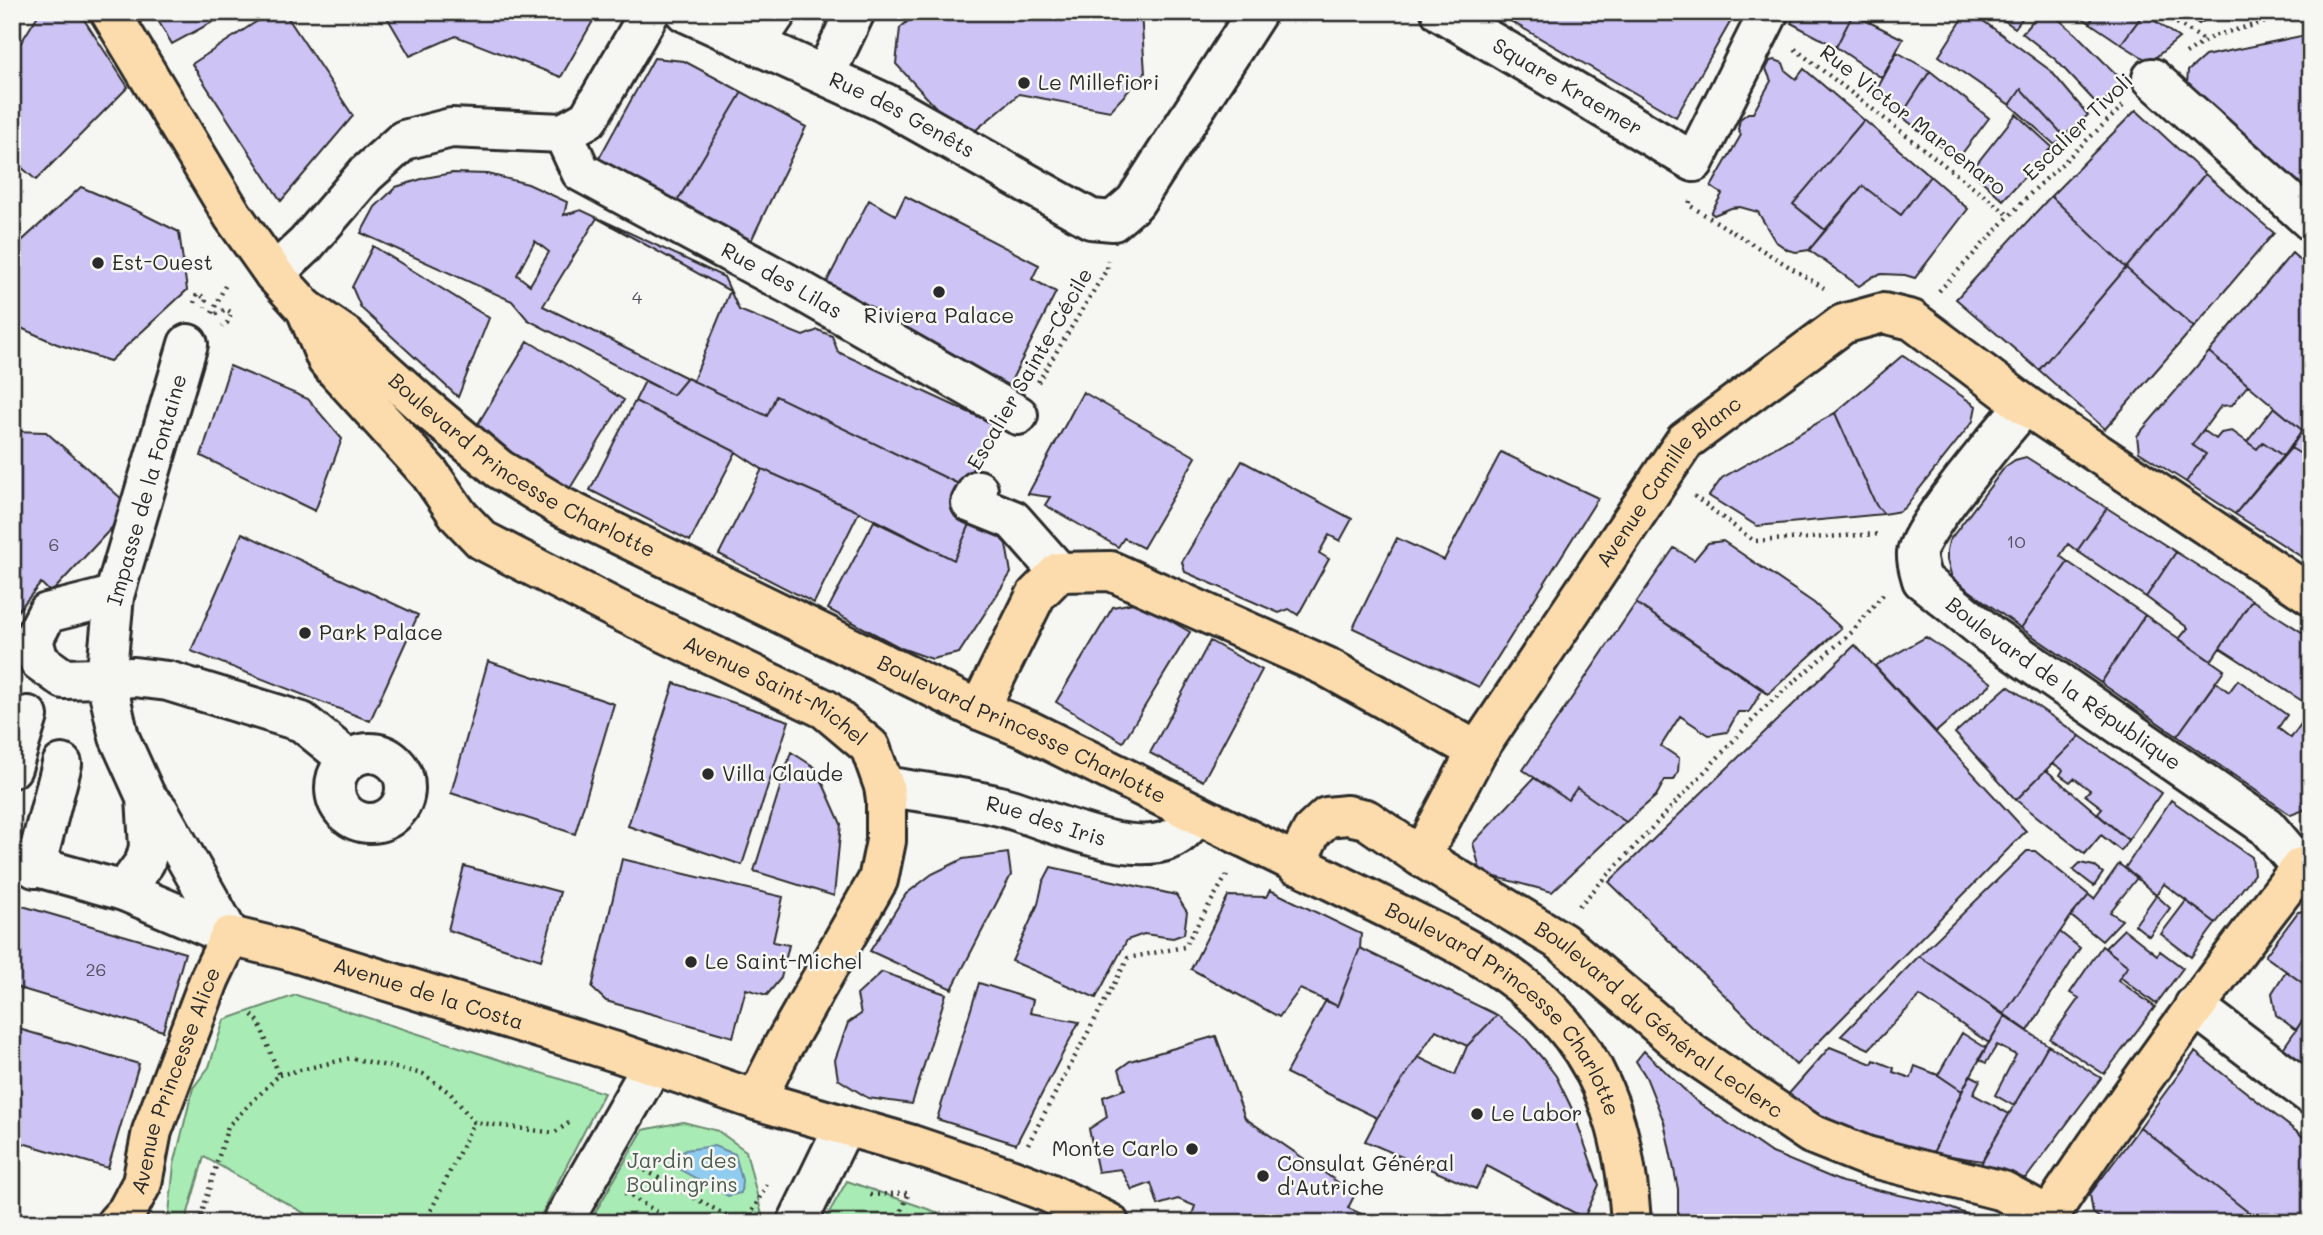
<svg xmlns="http://www.w3.org/2000/svg" width="2323" height="1235" viewBox="0 0 2323 1235" font-family="Mali,sans-serif">
<rect width="100%" height="100%" fill="#f6f6f2"/>
<filter id="ink" filterUnits="userSpaceOnUse"><feTurbulence type="fractalNoise" baseFrequency=".0143" numOctaves="2"/><feDisplacementMap in="SourceGraphic" scale="14" xChannelSelector="R" yChannelSelector="G"/><feConvolveMatrix kernelMatrix="1 2 1 2 8 2 1 2 1" color-interpolation-filters="sRGB"/></filter>
<g filter="url(#ink)">
<path fill="#a9ebb4" stroke="#6a8b70" stroke-width="2" d="M296 995 604 1093 537 1223H322L204 1157 185 1223H168L174 1165 193 1088 209 1067 224 1020Z
M683 1122 718 1131 746 1151 762 1215 758 1223H589L643 1130Z
M847 1181 968 1223H823Z"/>
<path fill="#90cbf0" stroke="#688ba1" stroke-width="2" d="M714 1146 735 1154 742 1180 741 1193 728 1196 681 1170 678 1158 685 1150Z"/>
<path fill="#cec3f5" stroke="#2b2b2b" stroke-width="2" fill-rule="evenodd" d="M40 12H79L128 87 36 180 12 159V57Z
M153 12H231L172 44Z
M271 12H284L353 116 281 201 192 64Z
M384 12H598L561 77 456 36 410 56Z
M918 12H1141L1145 73 1110 111 1019 94 965 139 896 64 900 28Z
M1495 12H1682L1688 16 1690 12H1736L1676 117Z
M1797 12H1849L1853 14 1836 47 1791 23Z
M1849 12H1876L1870 23Z
M1967 12 1982 20 2051 71 2088 115 2064 136 2021 89 2010 105 1939 56Z
M1992 12H2011L2005 21Z
M2011 12H2027L2015 28 2005 21Z
M2041 12H2050L2076 34 2125 83 2099 106 2056 60 2022 33Z
M2074 12H2096L2090 23Z
M2096 12H2143L2144 13 2121 44 2090 23Z
M2183 12H2216L2199 24Z
M2144 13 2179 38 2150 62 2121 44Z
M1853 14 1903 39 1882 78 1836 47Z
M2311 34V194L2187 84 2188 71 2205 56Z
M1897 52 1930 71 1901 116 1874 95Z
M654 58 684 61 742 92 675 205 597 162Z
M1775 60 1783 63 1786 71 1796 79 1804 69 1864 120 1793 204 1825 230 1809 250 1796 252 1788 250 1775 241 1758 212 1740 207 1731 208 1714 215 1711 213 1722 194 1711 187 1741 135 1738 129 1740 119 1748 113H1753L1771 81 1766 69 1770 61Z
M1930 71 1989 118 1957 160 1901 116Z
M2021 89 2064 136 2055 145 2010 105Z
M742 92 806 127 748 247 675 205Z
M2136 110 2205 174 2126 268 2051 196Z
M2016 114 2052 147 2003 200 1971 171Z
M1864 120 1930 176 1901 215 1863 186 1825 230 1793 204Z
M452 173 488 174 528 184 567 202 564 215 581 210 724 277 739 310 803 336 818 330 832 336 838 352 992 423 965 487 776 396 767 416 687 378 673 395 528 320 512 301 361 233 375 207 396 187 425 178ZM535 241 549 252 530 285 517 275Z
M2205 174 2274 233 2194 327 2126 268Z
M1930 176 1968 209 1915 278 1905 275 1882 274 1874 276 1859 286 1809 250 1863 186 1901 215Z
M81 187 137 211 179 232 187 290 110 361 57 344 12 324V246L15 247Z
M905 196 1039 265 1032 279 1056 292 1007 389 821 293 869 200 896 215Z
M2051 196 2126 268 2039 370 1956 299Z
M597 218 730 291 693 381 543 306Z
M373 246 489 318 458 397 361 308 352 287Z
M2292 253 2311 270V420L2302 430 2209 352Z
M2126 268 2194 327 2105 429 2039 370Z
M528 341 624 400 569 490 473 432Z
M2209 352 2248 385 2232 405 2221 406 2192 445 2206 454 2186 482 2139 452 2137 436Z
M1903 355 1976 406 1973 421 1905 507 1900 511 1884 514 1876 505 1835 413Z
M230 366 308 399 342 439 315 511 201 456Z
M687 378 767 416 776 396 965 487 954 512 972 520 954 560 859 512 762 469 736 452 635 401 645 381 673 395Z
M1083 392 1196 457 1143 548 1124 538 1118 547 1045 505 1050 497 1028 494Z
M635 401 736 452 690 541 590 490Z
M2274 407 2302 430 2283 456 2263 442 2257 449 2247 442Z
M1835 413 1876 505 1884 514 1757 526 1709 496 1722 478Z
M2306 425 2311 428V460L2291 448Z
M2203 430 2216 439 2221 433 2232 431 2257 449 2263 442 2283 456 2235 514 2186 482 2206 454 2192 445Z
M12 431 46 432 131 507 51 593 41 583 12 618Z
M2291 448 2311 460V563L2235 514Z
M1501 452 1598 498 1479 687 1353 628 1397 538 1444 560Z
M2026 457 2107 508 2077 551 2068 544 2060 556 2068 562 2021 628 1952 578 1947 560V550L1949 541 2005 467 2015 460Z
M1242 461 1352 519 1340 541 1329 535 1319 553 1329 559 1298 615 1289 609 1279 613 1185 572 1182 562Z
M762 469 859 512 814 603 719 554Z
M2107 508 2176 552 2146 597 2077 551Z
M972 520 995 532 1006 544 1011 573 959 653 932 659 901 648 828 609 874 521 954 560Z
M242 533 418 615 370 721 191 651Z
M1723 541 1814 603 1841 628 1768 694 1636 603 1674 548 1694 560 1708 543Z
M2176 552 2252 600 2211 661 2179 639 2188 628 2146 597Z
M2068 562 2145 615 2101 683 2021 628Z
M2252 600 2311 638V731L2301 724 2310 706 2220 648Z
M1138 602 1190 632 1123 742 1056 702 1113 607Z
M1636 603 1763 689 1749 712H1738L1727 732 1709 735 1680 716 1661 746 1679 758 1678 772 1674 780H1665L1656 796 1626 822 1577 788 1568 800 1523 770Z
M2145 615 2224 670 2177 736 2101 683Z
M1926 637 1992 683 1936 732 1875 666Z
M1210 641 1262 670 1203 781 1150 753Z
M1855 645 2026 831 1796 1065 1609 882Z
M488 661 614 704 575 834 451 793Z
M2238 680 2287 715 2278 728 2291 738 2301 724 2311 731V800L2304 810 2291 815 2177 736 2216 682 2229 692Z
M674 683 789 721 742 865 628 826Z
M2008 686 2080 736 2016 800 1955 733Z
M2080 736 2161 793 2128 840 2097 814 2102 808 2085 795 2090 790 2074 778 2070 782 2060 775 2063 770 2053 763Z
M791 752 816 768 841 824 834 896 754 871Z
M2046 770 2128 840 2121 851 2101 835 2085 854 2016 800Z
M1534 778 1568 800 1577 788 1626 822 1552 892 1481 873 1473 843Z
M2171 800 2252 857 2254 874 2216 923 2164 884 2156 895 2125 868Z
M2027 851H2035L2089 895 2071 916 2004 1014 1919 956Z
M1008 853 1011 875 952 989 870 951 906 894 932 874 963 859Z
M622 859 783 897 773 942 789 945 781 978 767 995 746 989 733 1037 606 1001 592 988Z
M2080 863 2094 866 2103 873 2094 886 2073 870Z
M2119 864 2137 878 2110 912 2122 920 2102 941 2071 916 2089 895 2094 899Z
M464 866 560 892 541 960 448 930Z
M1051 867 1176 895 1187 912 1184 934 1173 938 1144 934 1127 940 1096 998 1012 961 1038 904 1043 882Z
M1270 890 1361 934 1360 948 1337 1006 1300 989 1279 1017 1191 969 1228 896 1266 897Z
M2156 895 2170 908 2149 936 2135 925Z
M2186 901 2216 923 2191 957 2161 934Z
M12 903 185 953 163 1031 12 986Z
M2311 910V989L2265 956 2298 912Z
M2124 929 2157 955 2160 951 2183 968 2156 1004 2120 977 2128 966 2105 948Z
M2060 932 2080 948 2028 1031 2004 1014Z
M2102 946 2128 966 2118 980 2155 1007 2104 1074 2050 1039 2079 998 2070 993Z
M1360 948 1497 1015 1467 1046 1436 1030 1377 1118 1286 1073 1326 1000 1337 1006Z
M1919 956 2005 1016 1989 1043 1920 996 1869 1049 1841 1036Z
M2286 971 2311 989V1008L2296 1030 2276 1015 2272 993Z
M882 972 946 994 912 1104 868 1098 838 1079 835 1060 848 1023 861 1014 857 995Z
M979 983 1033 1000 1030 1013 1079 1022 1016 1144 937 1119Z
M2311 1008V1073L2282 1050Z
M1497 1015 1526 1039 1543 1059 1556 1076 1573 1111 1599 1185 1584 1218 1487 1166 1476 1189 1365 1141 1377 1118 1418 1057 1455 1075 1467 1046Z
M2005 1016 2048 1045 2014 1106 1995 1095 2016 1055 1997 1045 1986 1063 1979 1059Z
M12 1027 139 1064 108 1168 12 1140Z
M1962 1033 1986 1048 1962 1091 1938 1075Z
M1216 1036 1245 1118 1355 1194 1348 1208 1381 1223H1189L1195 1206 1178 1199 1158 1205 1151 1183 1132 1190 1121 1169 1098 1172 1089 1129 1107 1117 1103 1097 1125 1089 1119 1069 1130 1061Z
M2048 1045 2101 1078 2027 1177 2018 1180 1981 1164Z
M1830 1047 1872 1064 1874 1060 1894 1068 1893 1072 1911 1078 1915 1066 1938 1075 1962 1091 1933 1153 1880 1138 1878 1142 1834 1125 1835 1122 1786 1097Z
M1644 1051 1695 1100 1770 1152 1842 1182 1939 1204 1980 1219 1977 1223H1678V1189L1664 1122 1646 1077 1636 1061Z
M2195 1052 2311 1143V1223H2262L2140 1127Z
M1970 1075 1980 1080 1973 1094 2009 1114 1982 1161 1933 1153Z
M2140 1127 2150 1135 2262 1223H2106L2093 1213 2090 1194Z"/>
<g fill="none" stroke-linecap="round" stroke-linejoin="round">
<defs>
<g id="minor">
<path id="s1" d="M685 12 885 103 1091 219 1113 221 1135 202 1257 12"/>
<path id="s2" d="M1441 12 1694 162 1769 12"/>
<path d="M756 43 777 12"/>
<path d="M825 75 855 12"/>
<path d="M2152 78 2311 221"/>
<path id="s3" d="M563 133 581 172 796 288 1018 415"/>
<path d="M274 274 306 244 366 174 404 140 451 128 563 133 588 119 650 12"/>
<path d="M188 344 114 596 106 679 119 737 146 797 159 811 230 936"/>
<path id="s4" d="M2025 405C2006 427 1918 531 1917 553 1916 562 1920 572 1922 580L1990 635 2266 826 2301 867"/>
<path d="M978 490 971 503 1013 520 1059 572"/>
<path d="M114 596 47 613 33 640 39 661 64 679 134 677 168 681 302 722 349 760"/>
<circle cx="370" cy="788" r="35"/>
<path d="M12 768 28 716"/>
<path id="s5" d="M884 786C924 793 967 797 1007 808 1049 820 1127 857 1169 840 1182 835 1189 825 1196 815"/>
<path d="M12 860 124 891 230 936"/>
<path d="M35 868 62 764"/>
<path d="M124 891 145 862 149 847 146 797"/>
<path d="M2194 1006 2311 1095"/>
<path d="M562 1223 652 1066"/>
<path d="M797 1223 844 1126"/>
</g>
<g id="major">
<path id="s6" d="M110 12 233 216 274 274 306 309 347 337 420 403 499 469 560 506 979 710 1028 730 1445 937C1573 1003 1622 1079 1631 1223"/>
<path id="s7" d="M306 309 327 360 430 474 459 516 482 540 616 609 825 709 870 747 884 786 886 800V841L878 880 782 1048 756 1100"/>
<path d="M979 710 1036 595 1059 572 1111 571 1325 666 1477 751"/>
<path id="s8" d="M1421 857 1477 751 1685 441 1843 324 1883 313 1912 320 2025 405 2311 595"/>
<path id="s9" d="M1295 864 1312 831 1327 817 1347 815 1366 819 1421 857 1562 942 1690 1052 1811 1134 1866 1156 2003 1191 2049 1216C2129 1094 2212 982 2301 867L2311 869"/>
<path id="s10" d="M116 1223 127 1211 142 1183 152 1131 210 978 230 936 287 950 616 1052 756 1100 912 1145 1010 1178 1049 1193 1109 1223"/>
</g>
</defs>
<use href="#minor" stroke="#2b2b2b" stroke-width="44"/>
<use href="#major" stroke="#2b2b2b" stroke-width="44"/>
<path stroke="#2b2b2b" stroke-width="4.5" stroke-dasharray="2 5" stroke-linecap="butt" d="M2159 12 2206 41
M1795 49 2010 216
M2186 54 2213 36 2302 12
M1690 201 1689 205 1824 288
M1939 291 2030 194 2123 106
M194 303 197 294 206 298 205 307
M212 313 227 282
M216 314 226 309 232 313 227 323 222 326
M1038 382 1107 269 1108 260
M1694 496 1754 541 1880 534
M1579 906 1765 707 1852 632 1885 592
M279 1075 351 1058 423 1074 450 1093 474 1122 554 1133 572 1121
M1028 1144 1128 958 1184 947 1227 875
M639 1167 740 1223
M625 1193 676 1223
M870 1195 909 1193 896 1223
M199 1223 228 1126 279 1075 259 1022 252 1015
M425 1223 474 1122
M746 1223 769 1180"/>
<use href="#minor" stroke="#f6f6f2" stroke-width="38"/>
<use href="#major" stroke="#fcdcac" stroke-width="38"/>
</g>
</g>
<g fill="#2b2b2b" stroke="#f6f6f2" stroke-width="2.5">
<circle cx="1024" cy="83" r="7"/>
<circle cx="98" cy="263" r="7"/>
<circle cx="939" cy="292" r="7"/>
<circle cx="305" cy="633" r="7"/>
<circle cx="708" cy="774" r="7"/>
<circle cx="691" cy="962" r="7"/>
<circle cx="1477" cy="1114" r="7"/>
<circle cx="1192" cy="1149" r="7"/>
<circle cx="1263" cy="1176" r="7"/>
</g>
<g text-anchor="middle" stroke-width="5" stroke-linejoin="round" paint-order="stroke">
<g font-size="18" fill="#54515e">
<text x="637" y="304">4</text>
<text x="2016" y="548">10</text>
<text x="54" y="551">6</text>
<text x="96" y="976">26</text>
</g>
<g font-size="21" fill="#2b2b2b" stroke="#f6f6f2" text-anchor="start">
<text x="1038" y="90">Le Millefiori</text>
<text x="112" y="270">Est-Ouest</text>
<text x="939" y="323" text-anchor="middle">Riviera Palace</text>
<text x="319" y="640">Park Palace</text>
<text x="722" y="781">Villa Claude</text>
<text x="705" y="969">Le Saint-Michel</text>
<text x="1491" y="1121">Le Labor</text>
<text x="1178" y="1156" text-anchor="end">Monte Carlo</text>
<text x="1277" y="1171">Consulat Général<tspan x="1277" dy="24">d'Autriche</tspan></text>
</g>
<g font-size="21" fill="#2b2b2b" stroke="#f6f6f2">
<text dy="7" stroke="none"><textPath href="#s2" startOffset="147">Square Kraemer</textPath></text>
<text dy="7" stroke="none"><textPath href="#s1" startOffset="240">Rue des Genêts</textPath></text>
<text transform="translate(1913 120) rotate(38)" y="7">Rue Victor Marcenaro</text>
<text transform="translate(2078 127) rotate(-44)" y="7">Escalier Tivoli</text>
<text dy="7" stroke="none"><textPath href="#s3" startOffset="271">Rue des Lilas</textPath></text>
<text transform="translate(1030 369) rotate(-60)" y="7">Escalier Sainte-Cécile</text>
<text dy="7" stroke="none"><textPath href="#s6" startOffset="625">Boulevard Princesse Charlotte</textPath></text>
<text dy="7" stroke="none"><textPath href="#s8" startOffset="452">Avenue Camille Blanc</textPath></text>
<text transform="translate(147 490) rotate(-74)" y="7">Impasse de la Fontaine</text>
<text dy="7" stroke="none"><textPath href="#s4" startOffset="387">Boulevard de la République</textPath></text>
<text dy="7" stroke="none"><textPath href="#s7" startOffset="623">Avenue Saint-Michel</textPath></text>
<text dy="7" stroke="none"><textPath href="#s6" startOffset="1192">Boulevard Princesse Charlotte</textPath></text>
<text dy="7" stroke="none"><textPath href="#s5" startOffset="166">Rue des Iris</textPath></text>
<text dy="7" stroke="none"><textPath href="#s10" startOffset="518">Avenue de la Costa</textPath></text>
<text dy="7" stroke="none"><textPath href="#s6" startOffset="1757">Boulevard Princesse Charlotte</textPath></text>
<text dy="7" stroke="none"><textPath href="#s9" startOffset="453">Boulevard du Général Leclerc</textPath></text>
<text dy="7" stroke="none"><textPath href="#s10" startOffset="156">Avenue Princesse Alice</textPath></text>
</g>
<g font-size="21" fill="#4a5b4d" stroke="#f6f6f2">
<text x="682" y="1168">Jardin des<tspan x="682" dy="24">Boulingrins</tspan></text>
</g>
</g>
<rect width="2323" height="1235" fill="none" stroke="#f6f6f2" stroke-width="42"/>
<rect x="21" y="21" width="2281" height="1193" fill="none" stroke="#2b2b2b" stroke-width="2.5" filter="url(#ink)"/>
</svg>
